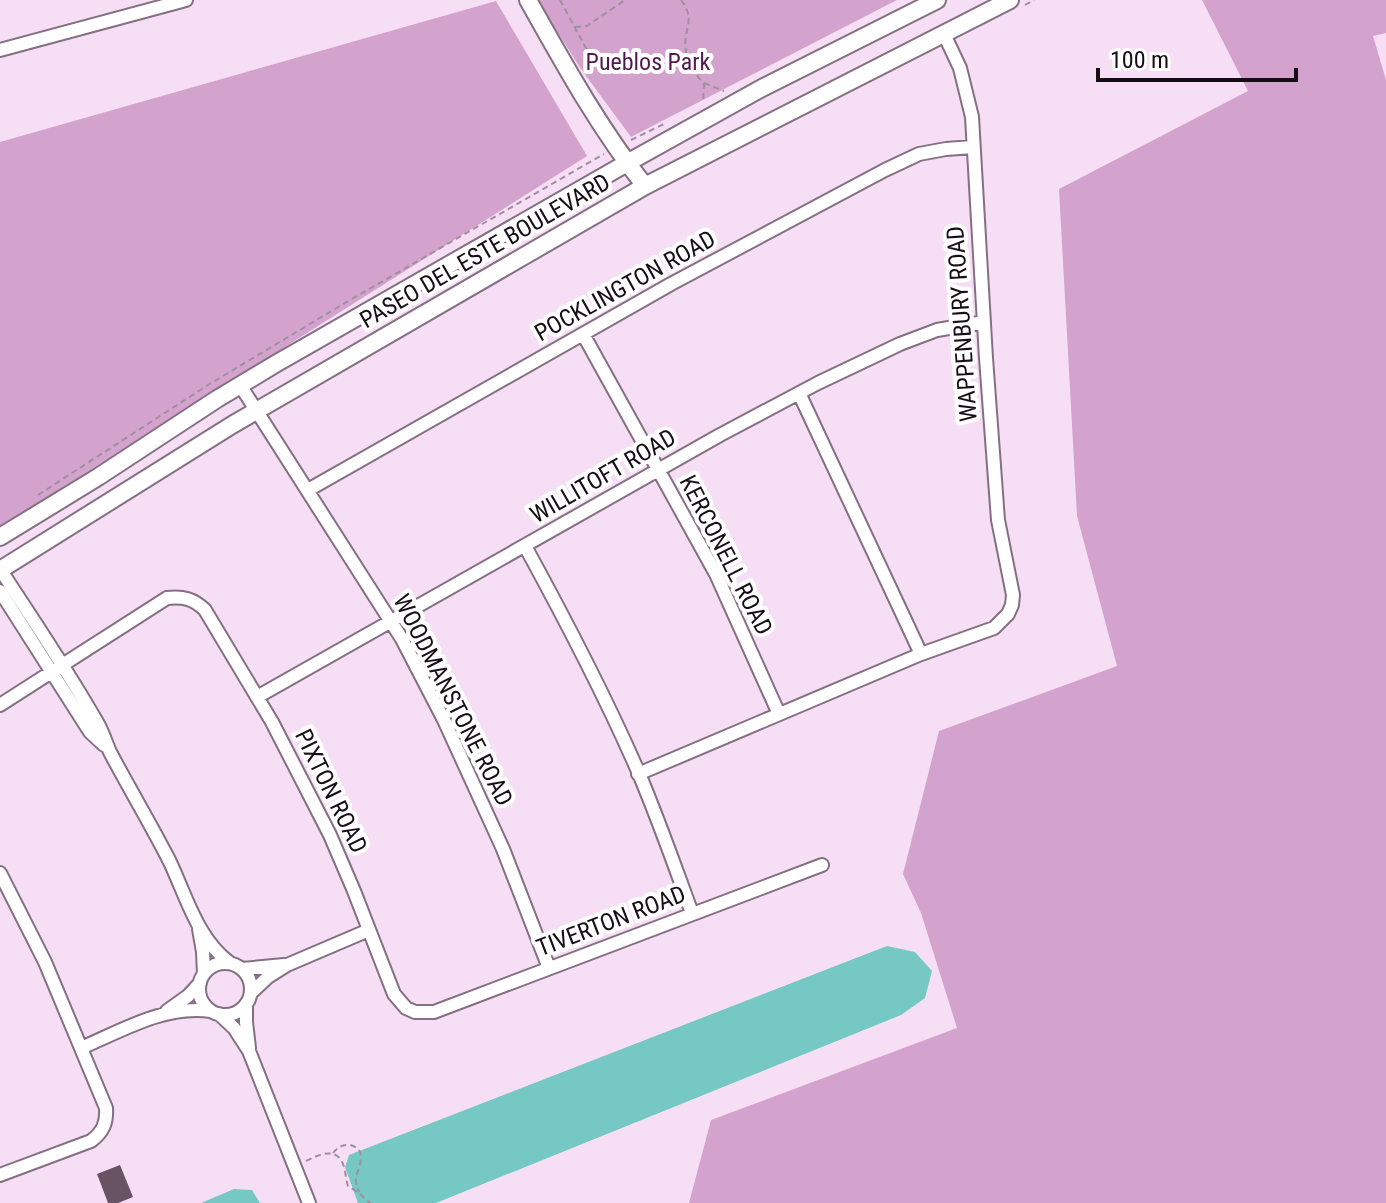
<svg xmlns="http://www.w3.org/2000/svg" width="1386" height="1203" viewBox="0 0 1386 1203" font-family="'Roboto Condensed',sans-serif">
<rect width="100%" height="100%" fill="#f6dff4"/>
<path fill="#d3a3ce" d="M537 0H897L631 137 581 69Z
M1202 0H1386V33L1373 36 1386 80V1203H689L711 1120 957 1028 921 913 903 874 939 731 1117 666 1077 516 1059 189 1248 91Z
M496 1 587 156 0 527V142Z"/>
<path fill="#75c8c3" d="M887 946 915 952 932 971 925 998 901 1015 436 1203H358L345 1167 349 1155Z
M234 1189 252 1190 260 1203H201Z"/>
<path fill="#675364" d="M120 1165 133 1197 118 1203H108L97 1174Z"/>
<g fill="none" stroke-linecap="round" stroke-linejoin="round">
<defs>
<path id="street" d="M0 50 186 0
M583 334 716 574 779 714
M240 385 402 639 444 720 503 849 549 968
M799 393 921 654
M308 490 671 284 885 170 919 154 946 149 973 147
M525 546C566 621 606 697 640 776 659 821 675 867 692 913
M0 569C33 620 68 671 98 724 103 733 106 743 110 752 129 788 150 823 169 860 186 895 197 939 230 963
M0 591 90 732 104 745
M257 697 720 435 818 383 900 344 937 330 984 322
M0 705 167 598C183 596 194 599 205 610L272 722 330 835 354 891 394 994 406 1008 415 1012H434L822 865
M638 774 921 654 994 628 1008 614 1012 605 1013 595 998 520 986 358 972 117 960 68 944 34
M0 873 45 962 106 1108C107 1123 103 1132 91 1141L0 1175
M199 929 203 952 204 974
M199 989a26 26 0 1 1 52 0a26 26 0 1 1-52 0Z
M242 969 284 965
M251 993 268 977 287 965 369 930
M246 1004V1022L249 1048
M167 1011 188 996 200 983
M219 1014 234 1028 249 1051 309 1203
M81 1048C121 1031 166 1004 211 1011"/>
<path id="secondary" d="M528 0C564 64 599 128 645 186
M0 537 98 477 217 399 277 363 627 163 762 88 937 0
M0 570 232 425 645 186 1010 0"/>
</defs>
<use href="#street" stroke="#847082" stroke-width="16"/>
<use href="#secondary" stroke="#847082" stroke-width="20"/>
<path stroke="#a08f9e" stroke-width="2" stroke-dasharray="6 4" stroke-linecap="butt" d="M560 0 588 52 590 60 589 68
M681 0C697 20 682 31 686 51 688 65 697 75 704 85L703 102
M1025 5 1034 0
M575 27 587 26 625 0
M704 83 724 91
M631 140 664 124
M38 495 208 385 350 300 604 154
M333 1153C337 1148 342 1144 350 1145 370 1150 357 1168 356 1179 355 1183 358 1188 359 1192
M306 1161C320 1154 338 1146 344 1167 346 1174 346 1180 348 1186L359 1193 370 1203"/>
<use href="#street" stroke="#fff" stroke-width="12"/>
<use href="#secondary" stroke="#fff" stroke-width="16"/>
</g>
<g text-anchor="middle" stroke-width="8" stroke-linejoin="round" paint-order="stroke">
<g font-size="24" fill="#51184f" stroke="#fff">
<text x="648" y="70">Pueblos Park</text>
</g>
<g font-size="24" fill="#160e15" stroke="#fff">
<text transform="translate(485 251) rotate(-30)" y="8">PASEO DEL ESTE BOULEVARD</text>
<text transform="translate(625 286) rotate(-29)" y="8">POCKLINGTON ROAD</text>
<text transform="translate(962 324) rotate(-94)" y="8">WAPPENBURY ROAD</text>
<text transform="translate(603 476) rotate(-30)" y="8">WILLITOFT ROAD</text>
<text transform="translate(726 555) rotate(63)" y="8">KERCONELL ROAD</text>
<text transform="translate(453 700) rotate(63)" y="8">WOODMANSTONE ROAD</text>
<text transform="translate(331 791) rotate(64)" y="8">PIXTON ROAD</text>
<text transform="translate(611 921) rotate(-21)" y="8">TIVERTON ROAD</text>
</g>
</g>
<path d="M1098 68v12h198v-12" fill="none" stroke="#160e15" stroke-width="4"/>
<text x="1110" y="68" font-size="24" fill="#160e15" stroke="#ffffff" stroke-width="6" paint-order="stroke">100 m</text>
</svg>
